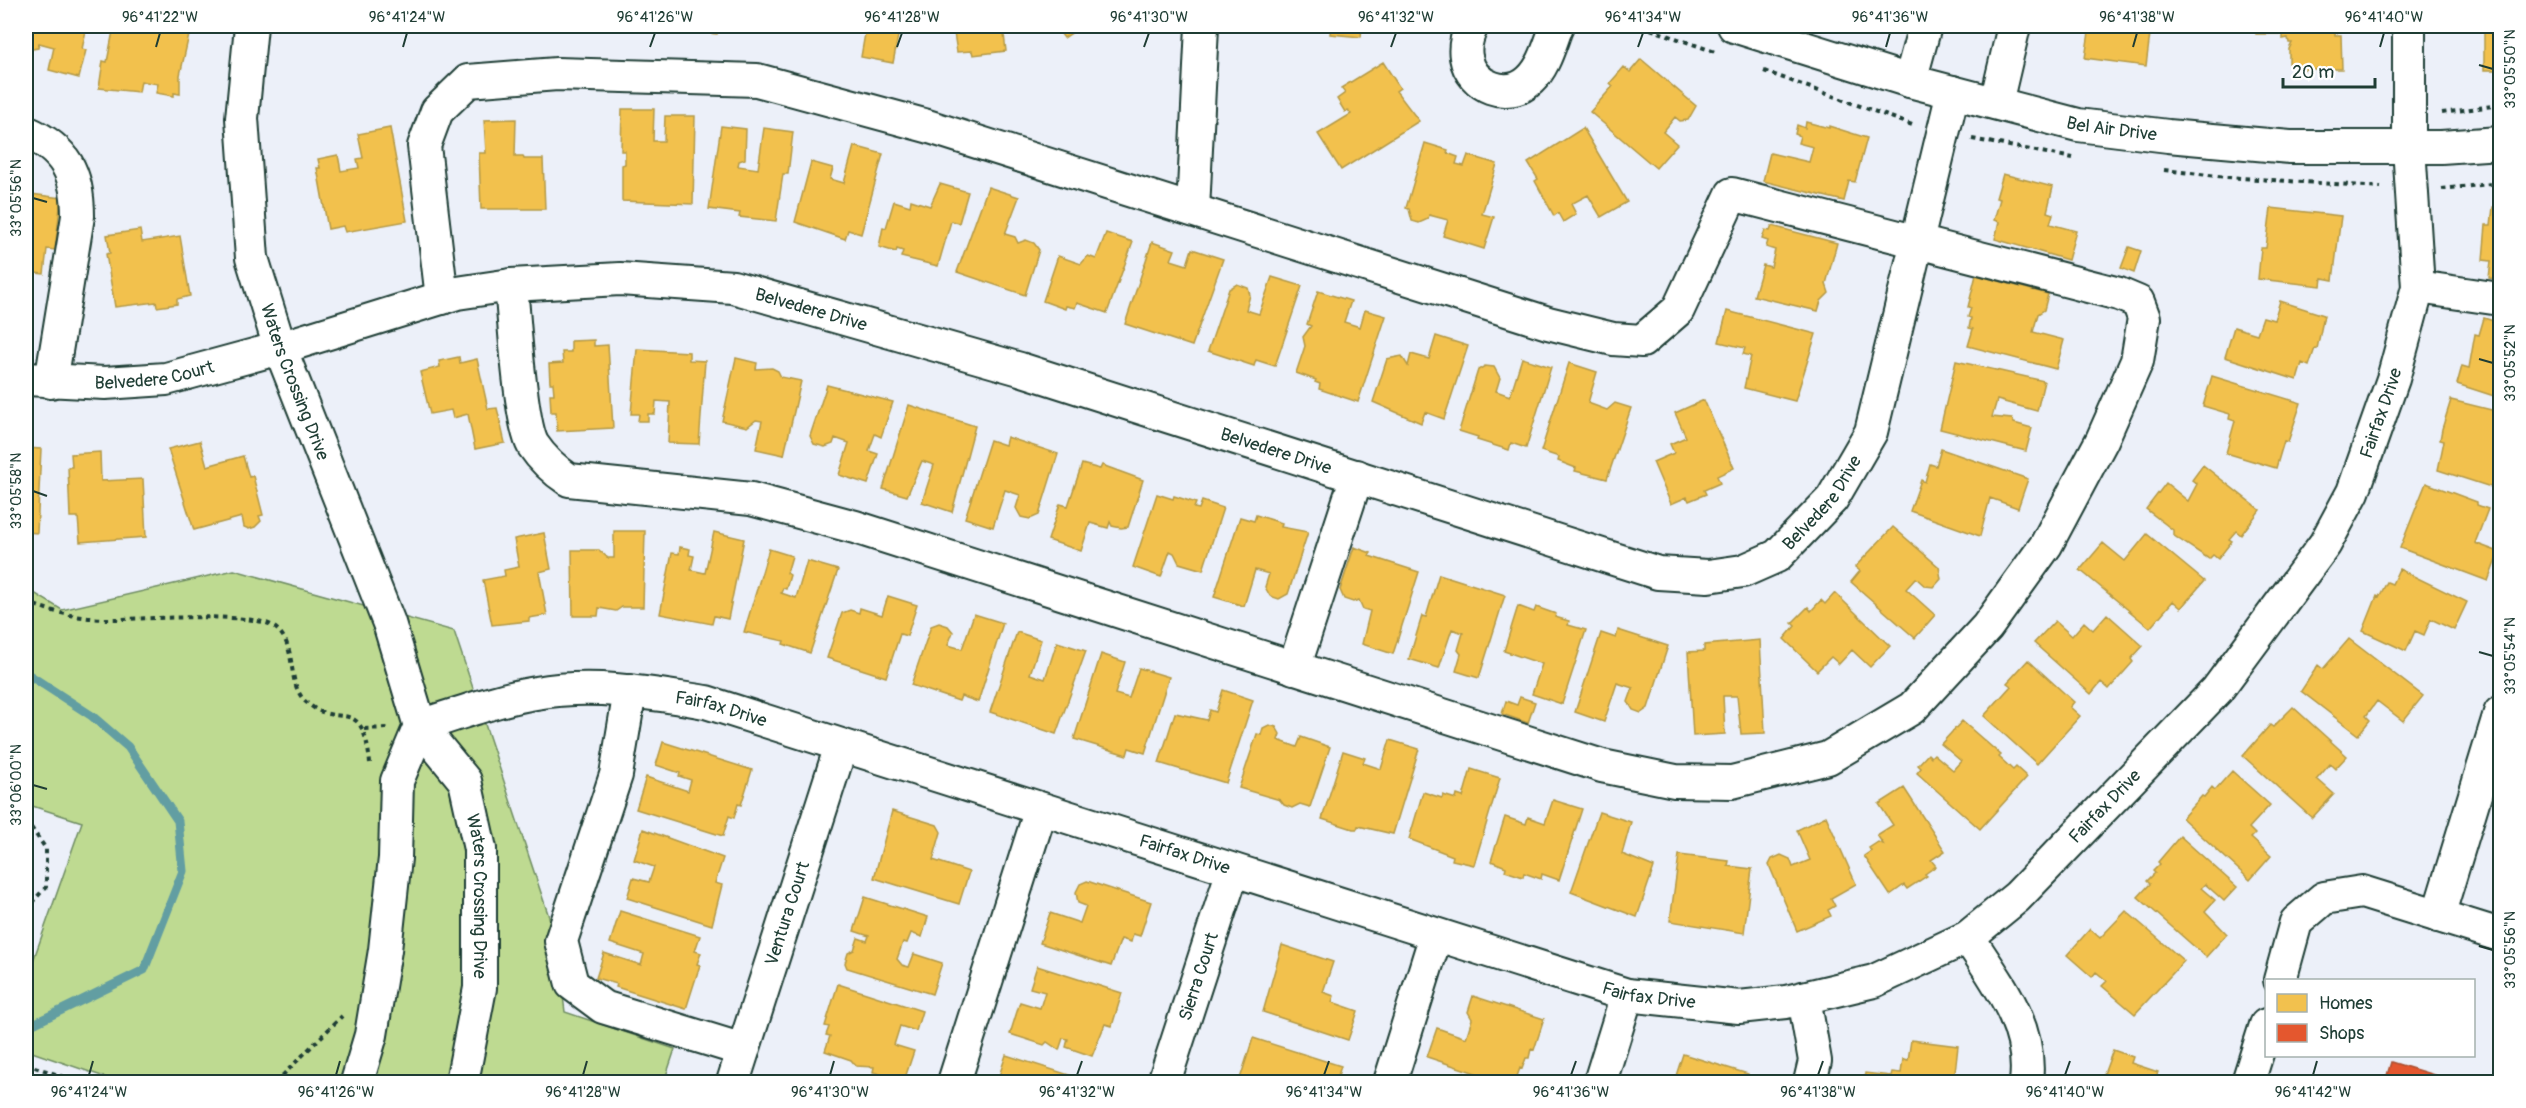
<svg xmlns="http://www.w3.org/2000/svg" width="2526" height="1108" viewBox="0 0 2526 1108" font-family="Pangolin,sans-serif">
<rect width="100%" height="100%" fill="#ecf0f9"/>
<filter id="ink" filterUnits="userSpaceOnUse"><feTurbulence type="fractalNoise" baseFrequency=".0167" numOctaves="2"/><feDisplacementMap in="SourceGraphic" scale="12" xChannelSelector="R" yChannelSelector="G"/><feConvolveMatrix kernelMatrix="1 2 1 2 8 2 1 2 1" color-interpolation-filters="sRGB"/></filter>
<g filter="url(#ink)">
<path fill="#beda91" stroke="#6e8c62" stroke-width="1.5" d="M234 570 454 631 556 938 565 1012 675 1049 664 1082H176L161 1078 116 1081 26 1050V981L82 822 26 804V588L62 610Z"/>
<path fill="#f2c14e" stroke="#b39946" stroke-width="1.5" d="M26 26H87L82 49 86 50 79 78 49 70 54 47 39 43 38 48 26 50Z
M114 26H191L180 75V94L174 93V96L156 93 158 84 141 81 139 92 99 88 103 61 107 62Z
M674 26H718L717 34 674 30Z
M781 26H806L805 30Z
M850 26H900L893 63 861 57 866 28Z
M949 26H1003L1006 51 973 55 972 51 957 52 954 33 950 34Z
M1055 26H1082L1064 38Z
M1331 26H1362L1361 37 1330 34Z
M2090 26H2151L2146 66 2085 58Z
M2256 26H2335V35H2341L2342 69H2293L2289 63V49L2292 43H2289L2288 38 2283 39V34H2256Z
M2484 26H2500V70H2484Z
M1641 59 1696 106 1688 120 1680 121 1675 117 1663 132 1677 144 1656 168 1590 112 1613 86 1610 83 1624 67 1630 72Z
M1383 62 1400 88 1396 91 1419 121 1341 170 1318 134 1351 114 1348 110 1345 112 1337 99 1345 93 1341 88Z
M622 109H654L653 141H664L665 116H695L693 204 622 201V165L625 164V151H621Z
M516 119 515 156H523L524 159H543L545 209H481L479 153H486L484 120Z
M1806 122 1829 128V126L1867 138 1855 182 1849 181 1844 201 1763 181 1770 153 1809 162 1813 147 1798 143 1800 136 1795 134 1797 125 1805 128Z
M721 126 746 129 745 159 739 161 738 166 758 169 764 128 793 132 788 174H783L776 221 739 217 740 213 709 209Z
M390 128 407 221 345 232 343 226 328 229 317 168H320L318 159 338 155 341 171 359 168 357 159 363 158 358 134Z
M1583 128 1627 202 1601 217 1588 195 1571 204 1576 214 1563 222 1558 213 1554 216 1535 181 1538 179 1528 163Z
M1425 143 1448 150 1447 153 1458 157 1456 164 1464 166 1468 155 1497 164 1482 214 1494 217 1484 249 1443 236 1448 220 1429 215 1428 219 1419 223 1412 221 1409 209 1406 208Z
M854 146 883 154 861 234 848 230 845 239 795 222 811 162 833 168 830 179 844 183Z
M2003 174 2053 187 2047 212 2053 214 2050 224 2076 231 2068 260 1995 239 1999 222 1994 220 2000 199 1996 198Z
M940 184 968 192 959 223 951 221 938 266 901 257 903 251 897 249 896 252 879 247 883 227 886 228 894 201 910 206 911 200 930 206Z
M988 187 1019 197 1005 234 1015 237 1018 243 1026 240 1034 243 1039 250 1025 295 957 272Z
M31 194 61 198 55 250 47 249 44 274 26 272V200L31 201Z
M2493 207 2500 208V280L2489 278 2491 261 2483 260 2486 225H2491Z
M2271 208 2341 216 2333 280 2322 278 2321 286 2258 279 2261 248H2266Z
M1772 226 1837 243 1826 284 1829 293 1821 301 1818 311 1754 296 1763 265 1771 267 1775 250 1766 247 1768 241 1762 239 1765 230 1770 231Z
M140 230 142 242 180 236 190 296 177 299V304L157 307 156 302 115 307 106 254 110 253 107 235Z
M1106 233 1133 242 1107 313 1077 303 1075 308 1066 306 1065 309 1043 301 1058 256 1081 264 1088 256 1096 259Z
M1152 242 1175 250 1171 260 1187 265 1192 249 1223 259 1192 346 1125 324Z
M2129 247 2141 251 2134 273 2121 268Z
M1976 275 2048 294 2044 310 2038 314 2033 332 2064 340 2056 369 1968 346 1973 329 1969 328 1971 318 1968 317 1971 308 1968 307Z
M1272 277 1302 286 1275 366 1256 360 1254 366 1208 351 1229 289 1237 284 1248 288 1250 295 1246 310 1259 314Z
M1318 291 1351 301 1344 322 1360 327 1365 310 1386 316 1358 402 1319 389 1320 384 1315 382 1316 380 1296 373 1305 346 1303 337 1311 326 1307 324Z
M2280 301 2324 315 2317 349 2315 348 2309 366 2302 363 2297 380 2225 357 2234 327 2257 334 2263 317 2274 320Z
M1727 311 1816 334 1795 401 1744 388 1751 356 1743 354 1745 348 1719 342Z
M2484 318 2500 323V398L2457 384 2462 366 2469 368 2475 334 2479 335Z
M1436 336 1468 346 1444 419 1425 412 1421 423 1373 402 1387 359 1402 356 1408 366 1411 354 1429 359Z
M594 340V346L608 345 613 428 557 431 556 412H551L550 394H554L553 383H550L549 364 563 363 562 352H571V341Z
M637 349 689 352V360L705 361 699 444 668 443 670 402 656 401 655 414H648V421H638L639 414H631Z
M459 357 460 363 477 359 488 409 497 408 505 443 475 449 468 414 453 418 451 410 430 414 420 372 440 367 439 361Z
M736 358 757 363 756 369 772 368 778 371 781 377 801 381 784 455 756 449 762 421 756 420 747 427 722 421Z
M1522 358 1551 367 1526 448 1511 443 1509 450 1477 440 1478 437 1459 431 1478 370 1485 366 1494 367 1500 378 1496 391 1510 396Z
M1956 361 2044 381 2037 411 1997 400 1992 417 2012 419 2014 423 2032 428 2026 451 1940 429Z
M1569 363 1597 372 1588 403 1607 410 1615 403 1631 408 1607 479 1575 471 1576 468 1558 461 1559 457 1541 451Z
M2212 376 2301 403 2288 442 2284 441 2276 468 2226 453 2235 421 2229 419 2230 414 2203 406Z
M827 385 893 402 881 437 875 434 869 451 878 454 868 484 839 475 849 443 835 438 833 444 825 447 814 444 810 436Z
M1704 400 1734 468 1717 476 1720 483 1704 490 1706 494 1689 501 1687 497 1671 504 1653 462 1674 453 1670 444 1686 437 1675 413Z
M2451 400 2500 412V490L2438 470 2444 441 2440 440 2442 429Z
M909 405 975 426 952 512 922 502 934 465 922 461 907 496 883 489Z
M1007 437 1058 454 1039 515 1030 519 1021 517 1016 508 1020 495 1005 490 993 527 965 518 990 440 1005 445Z
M200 441 207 466 243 456 249 477 253 476 263 515 259 516 261 521 255 527 249 529 244 527 242 517 194 530 168 449Z
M26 448 41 449 37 533 26 532Z
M1941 449 2028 479 2018 508 1990 498 1980 536 1910 511 1921 480 1925 482 1930 464 1936 466Z
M100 452 101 481 143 479 146 537 80 542 78 517H70L68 467H72L71 454Z
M1082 464 1100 469 1102 465 1143 480 1128 527 1121 528 1112 526 1110 522 1108 528 1090 523 1081 551 1048 540 1060 504 1068 506Z
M2203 465 2260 510 2241 535 2236 531 2229 539 2232 541 2218 559 2213 555 2209 559 2183 542 2173 535V530L2146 509 2166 483 2188 501 2197 484 2192 480Z
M2426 483 2477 502V505L2488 509 2475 543 2499 552 2488 581 2400 548Z
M1157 494 1173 499 1174 496 1196 503 1194 508 1199 509 1202 501 1223 508 1203 570 1179 563 1174 553 1170 551 1161 577 1133 567Z
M1256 515 1282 523 1281 527 1308 532 1288 594 1279 599 1270 596 1265 587 1269 574 1255 570 1244 606 1214 597 1240 517 1254 521Z
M1893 527 1939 567 1941 579 1934 587 1925 586 1916 578 1906 589 1935 615 1915 638 1851 582 1860 571 1855 567Z
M614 531H645L643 607H622L616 611 599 608 598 616H573L572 550H599L608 558H614Z
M714 532 744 539 728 619 714 616 712 624 660 614 672 553 679 554 680 547 690 549 689 555 694 556 691 570 705 573Z
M544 533 551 569 539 572 547 615 529 618V621L492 625 483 580 505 576 504 570 519 567 514 539Z
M2147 534 2204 581 2181 608 2173 601 2150 628 2080 570 2103 543 2125 561Z
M1354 547 1371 553 1369 556 1419 572 1393 654 1362 644 1370 611 1363 609 1359 600 1353 602 1344 599 1340 590Z
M769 549 792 556 787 573 790 575 786 589 783 588 781 593 796 598 807 561 838 570 810 653 783 644 784 641 744 632Z
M2399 569 2467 602 2454 630 2431 619 2424 635 2415 631 2406 651 2363 631 2377 596 2379 597 2387 582 2392 584Z
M1439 574 1505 595 1479 678 1456 671 1461 654 1458 650 1463 633 1452 629 1439 668 1409 659 1422 616 1426 617Z
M1835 593 1890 646 1870 667 1852 650 1839 664 1831 657 1817 671 1784 639 1795 626 1792 623 1808 607 1811 611 1821 600 1825 604Z
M888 596 917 605 907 636 900 634 886 677 827 658 842 613 850 610 859 613 860 608 882 615Z
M1518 606 1534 612 1536 607 1556 614 1555 617 1569 621 1568 625 1586 630 1562 704 1532 694 1542 664 1504 651Z
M974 614 1003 623 978 702 961 696 959 701 911 685 931 626 939 623 948 626 953 632 948 645 962 649Z
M2107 614 2143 646 2131 659 2133 662 2109 689 2101 682 2091 694 2034 643 2055 621 2072 636 2084 622 2093 630Z
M1618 630 1668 646 1648 708 1641 713 1633 710 1628 702 1633 688 1617 683 1604 722 1575 712 1601 633 1616 638Z
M1017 632 1041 640 1030 674 1045 679 1057 642 1086 651 1056 734 990 712Z
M2349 639 2423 696 2403 721 2377 701 2366 716 2370 720 2358 735 2301 691 2318 665 2323 669Z
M1760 640 1765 733 1741 734 1737 696H1723L1725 734 1693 736 1688 652 1704 651V645Z
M1101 654 1125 662 1115 694 1129 698 1139 668 1169 677 1145 753 1129 748 1127 755 1074 739Z
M2028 660 2074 702 2070 707 2080 716 2037 764 1984 716 2011 686 2007 683Z
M1223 690 1253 700 1226 783 1159 763 1175 713 1207 720 1210 710 1216 712Z
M1520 697 1535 702 1528 723 1502 714 1506 701 1517 705Z
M2293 707 2347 756 2335 769 2330 764 2317 779 2334 794 2312 818 2243 756 2270 725 2273 727Z
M1962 721 2001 755 1999 757 2013 770 2016 767 2027 777 1980 829 1917 773 1921 768 1918 765 1928 754 1931 757 1934 754 1953 770 1961 761 1941 744Z
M1269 725 1276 727 1280 734 1278 740 1297 747 1301 737 1330 747 1310 807 1300 804 1292 808 1284 805 1280 800 1239 788 1257 734 1261 735 1263 728Z
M1390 740 1419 749 1393 834 1358 826 1357 829H1353L1322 819 1343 751 1365 758 1363 763 1381 769Z
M663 742 752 770 741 805 738 804 734 818 729 816 723 836 636 809 646 777 688 791 691 780 679 776 680 773 656 765Z
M1471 769 1500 778 1474 865 1452 860 1453 856 1409 839 1423 792 1442 798 1443 795 1456 799 1457 795 1463 797Z
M2232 771 2270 805 2249 828 2255 834 2251 838 2271 856 2250 880 2182 818 2202 796 2204 797 2212 787 2215 790Z
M1904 788 1945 851 1931 860 1936 866 1925 874 1927 876 1907 889 1904 885 1890 895 1864 856 1871 851 1869 848 1878 842 1883 844 1877 835 1893 825 1879 804Z
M1553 800 1582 809 1559 880 1542 874 1541 879 1524 873 1523 877 1505 871 1506 867 1491 861 1505 817 1526 824 1528 817 1545 823Z
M892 811 937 825 941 832 933 860 969 872 959 904 874 878Z
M1599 812 1631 822 1622 854 1654 867 1637 917 1571 892Z
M1826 816 1856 884 1831 898 1835 906 1828 910 1831 916 1797 931 1769 865 1772 859 1781 855 1790 859 1793 867 1810 860 1797 830Z
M643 829 723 858 715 883 722 885 712 925 627 898 633 878 649 882 654 867 634 860Z
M2180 836 2237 887 2224 901 2205 884 2201 888 2215 900 2205 911 2227 934 2206 957 2138 897 2150 884 2147 881 2155 873 2153 871 2160 864 2158 862Z
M1679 855 1729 861 1728 866 1752 869 1744 933 1670 921Z
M1087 881 1151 902 1140 936 1133 934 1131 942 1121 939 1111 966 1040 943 1050 913 1080 923 1086 906 1078 903 1076 892 1080 884Z
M865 897 928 917 922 937 911 933 907 943 903 942 897 959 902 965 909 967 914 954 942 963 932 994 847 968 845 963 848 953 854 950 858 938 867 941 869 936 854 931Z
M620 911 700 936 695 951 701 953 697 964 700 965 686 1009 616 987 617 984 596 978 604 953 641 965 644 954 610 943Z
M2126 911 2184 961 2135 1014 2102 986 2107 981 2096 972 2092 977 2067 955 2090 929 2100 938Z
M1282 945 1333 962 1323 992 1334 996 1332 1002 1358 1011 1348 1040 1263 1012Z
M1037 966 1122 993 1112 1026 1105 1024 1092 1056 1066 1047 1068 1039 1063 1038 1059 1050 1047 1042 1044 1045 1010 1034 1020 1002 1040 1008 1045 992 1030 988Z
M838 984 922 1011 916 1031 900 1026 894 1045 914 1051 904 1081 873 1072 874 1067 856 1066 851 1060 825 1051 830 1036 826 1035 829 1027 825 1026Z
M1473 996 1544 1019 1534 1050 1531 1049 1529 1058H1526L1522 1069 1520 1068 1515 1082H1503L1427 1057 1437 1028 1466 1038 1472 1019 1468 1012Z
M1253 1038 1341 1066 1336 1082H1314L1297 1078 1296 1082H1239Z
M1911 1040 1958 1046 1954 1082H1864L1865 1073 1891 1076 1892 1072 1901 1073 1903 1059 1908 1060Z
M2113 1050 2133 1057 2131 1063 2158 1072 2154 1082H2101Z
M1683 1054 1748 1074 1745 1082H1674Z
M1006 1055 1091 1082H997Z"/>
<path fill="#e4572e" stroke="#a94f30" stroke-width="1.5" d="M2391 1062 2457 1082H2385Z"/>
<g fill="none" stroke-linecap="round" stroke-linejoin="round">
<path stroke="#629ea2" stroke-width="9" d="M26 673 92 716 128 747 178 821 183 871 144 970 27 1027 26 1034"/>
<defs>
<g id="minor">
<path id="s1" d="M251 26 242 118 252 258 280 348 389 623 420 726 465 781 480 849V988L462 1082"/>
<path d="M1472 26C1467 36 1464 46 1466 57 1471 87 1508 101 1530 80 1545 66 1550 43 1557 26"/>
<path id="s2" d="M1734 26 1910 81 2078 125 2168 136 2290 147H2441L2500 143"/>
<path d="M1910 81 1925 26"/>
<path d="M1996 103 2014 26"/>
<path d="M26 132C66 149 78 174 78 216L51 382"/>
<path d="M1193 210 1202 26"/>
<path d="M2418 287 2500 299"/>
<path d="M442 298 424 146 437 111 468 81 557 74 757 80 927 126 1548 323 1613 339 1642 341 1678 310 1732 194 2119 294 2138 302 2144 318 2137 361 2102 440 2046 545 1987 627 1912 708 1828 758 1732 782 1675 781 1602 766 855 527 751 499 569 480C554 470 543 460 533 445 520 422 514 317 511 285"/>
<path id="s3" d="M26 379 105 383 166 379 280 348 457 293 511 285 620 279 733 287 1020 369 1658 573 1708 576 1743 571 1777 556 1832 499 1871 432 1953 92"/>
<path d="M1294 668 1357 476"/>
<path d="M630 691 616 775 561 941 572 984 603 1007 743 1050"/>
<path id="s4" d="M420 726C458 714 497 699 536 693 593 683 650 693 706 702L1627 995 1739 1007 1786 1002 1874 981 1968 937 2017 897 2217 690 2325 544 2353 492 2393 379 2418 287 2409 147V26"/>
<path d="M2438 916 2500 713"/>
<path d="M1968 937C1997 982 2033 1026 2026 1082"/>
<path d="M2280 980 2296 922 2324 898 2362 892 2500 935"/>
<path d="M1804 998 1815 1061 1810 1082"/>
<path d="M357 1082 371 1035 385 950 395 858 397 781 420 726"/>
<path id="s5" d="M733 1082 841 746"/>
<path d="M954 1082 1041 809"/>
<path id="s6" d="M1164 1082 1233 870"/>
<path d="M1390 1082 1436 935"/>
<path d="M1600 1082 1627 995"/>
<path d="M2248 1082 2266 1025"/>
</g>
</defs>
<use href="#minor" stroke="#1f3d34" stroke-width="36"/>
<path stroke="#1f3d34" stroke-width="4" stroke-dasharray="4.5 4.5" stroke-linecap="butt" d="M1642 26 1715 52
M1764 71 1915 126
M2442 113 2500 105
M1972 139 2073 158
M2164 170 2226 177 2381 187
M2442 189 2500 183
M26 602C53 612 76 618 105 619 138 620 249 611 273 626 300 645 284 681 306 702 339 732 362 691 370 763
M364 729 387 728
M26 820 46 849V887L26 909
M26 1064 79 1082
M276 1082 342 1016"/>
<use href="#minor" stroke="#fff" stroke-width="32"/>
</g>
</g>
<path fill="none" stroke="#1f3d34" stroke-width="2" d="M156 47 160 33M403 47 407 33M650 47 655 33M897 47 902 33M1144 47 1149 33M1391 47 1396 33M1638 47 1643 33M1886 47 1890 33M2133 47 2137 33M2380 47 2384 33M2479 65 2493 69M33 198 47 202M2479 359 2493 363M33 491 47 496M2479 652 2493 656M33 785 47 789M2479 946 2493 950M89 1075 93 1061M336 1075 340 1061M583 1075 587 1061M830 1075 834 1061M1077 1075 1082 1061M1324 1075 1329 1061M1571 1075 1576 1061M1818 1075 1823 1061M2065 1075 2070 1061M2313 1075 2317 1061"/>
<g text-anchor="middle" stroke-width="6" stroke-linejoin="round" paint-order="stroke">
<g font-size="18" fill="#1f3d34" stroke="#fff">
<text dy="6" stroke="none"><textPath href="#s2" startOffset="392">Bel Air Drive</textPath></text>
<text dy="6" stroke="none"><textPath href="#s3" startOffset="802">Belvedere Drive</textPath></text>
<text dy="6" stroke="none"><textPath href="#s3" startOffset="129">Belvedere Court</textPath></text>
<text dy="6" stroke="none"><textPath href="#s1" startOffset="364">Waters Crossing Drive</textPath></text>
<text dy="6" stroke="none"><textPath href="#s4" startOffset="2288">Fairfax Drive</textPath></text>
<text dy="6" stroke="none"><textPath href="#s3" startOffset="1288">Belvedere Drive</textPath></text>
<text dy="6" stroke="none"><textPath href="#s3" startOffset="1882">Belvedere Drive</textPath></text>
<text dy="6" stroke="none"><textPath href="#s4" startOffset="308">Fairfax Drive</textPath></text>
<text dy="6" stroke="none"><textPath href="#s4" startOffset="1802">Fairfax Drive</textPath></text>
<text dy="6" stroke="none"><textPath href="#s4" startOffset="794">Fairfax Drive</textPath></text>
<text dy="6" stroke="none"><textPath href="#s1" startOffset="918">Waters Crossing Drive</textPath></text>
<text dy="6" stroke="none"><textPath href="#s5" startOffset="177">Ventura Court</textPath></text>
<text dy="6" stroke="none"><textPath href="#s6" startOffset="111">Sierra Court</textPath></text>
<text dy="6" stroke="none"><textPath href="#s4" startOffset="1280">Fairfax Drive</textPath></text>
</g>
</g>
<rect width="2526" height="1108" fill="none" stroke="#fff" stroke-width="66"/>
<rect x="2265" y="979" width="210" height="78" fill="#ffffff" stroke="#a5b1ae" stroke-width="1.5"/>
<rect x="2277" y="994" width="30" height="18" fill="#f2c14e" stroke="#a5b1ae" stroke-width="1.5"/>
<text x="2319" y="1009" font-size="18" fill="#1f3d34">Homes</text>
<rect x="2277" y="1024" width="30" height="18" fill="#e4572e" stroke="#a5b1ae" stroke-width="1.5"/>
<text x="2319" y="1039" font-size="18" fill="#1f3d34">Shops</text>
<path d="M2283 78v9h92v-9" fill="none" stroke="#1f3d34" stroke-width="3"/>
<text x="2292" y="78" font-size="18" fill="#1f3d34" stroke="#ffffff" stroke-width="4.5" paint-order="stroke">20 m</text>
<rect x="33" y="33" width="2460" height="1042" fill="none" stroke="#1f3d34" stroke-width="2"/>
<g font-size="15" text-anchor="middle" fill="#1f3d34">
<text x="160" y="22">96°41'22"W</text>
<text x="407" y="22">96°41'24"W</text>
<text x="655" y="22">96°41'26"W</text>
<text x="902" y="22">96°41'28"W</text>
<text x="1149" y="22">96°41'30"W</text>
<text x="1396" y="22">96°41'32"W</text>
<text x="1643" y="22">96°41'34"W</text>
<text x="1890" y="22">96°41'36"W</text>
<text x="2137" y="22">96°41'38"W</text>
<text x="2384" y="22">96°41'40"W</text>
<text transform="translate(2510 69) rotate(-90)" y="5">33°05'50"N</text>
<text transform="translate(16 198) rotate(-90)" y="5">33°05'56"N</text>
<text transform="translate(2510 363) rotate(-90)" y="5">33°05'52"N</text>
<text transform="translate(16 491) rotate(-90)" y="5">33°05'58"N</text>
<text transform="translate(2510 656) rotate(-90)" y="5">33°05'54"N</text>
<text transform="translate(16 785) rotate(-90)" y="5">33°06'00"N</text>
<text transform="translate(2510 950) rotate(-90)" y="5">33°05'56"N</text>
<text x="89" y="1097">96°41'24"W</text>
<text x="336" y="1097">96°41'26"W</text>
<text x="583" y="1097">96°41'28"W</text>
<text x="830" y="1097">96°41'30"W</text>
<text x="1077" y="1097">96°41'32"W</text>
<text x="1324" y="1097">96°41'34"W</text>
<text x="1571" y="1097">96°41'36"W</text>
<text x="1818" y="1097">96°41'38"W</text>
<text x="2065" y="1097">96°41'40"W</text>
<text x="2313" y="1097">96°41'42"W</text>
</g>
</svg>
